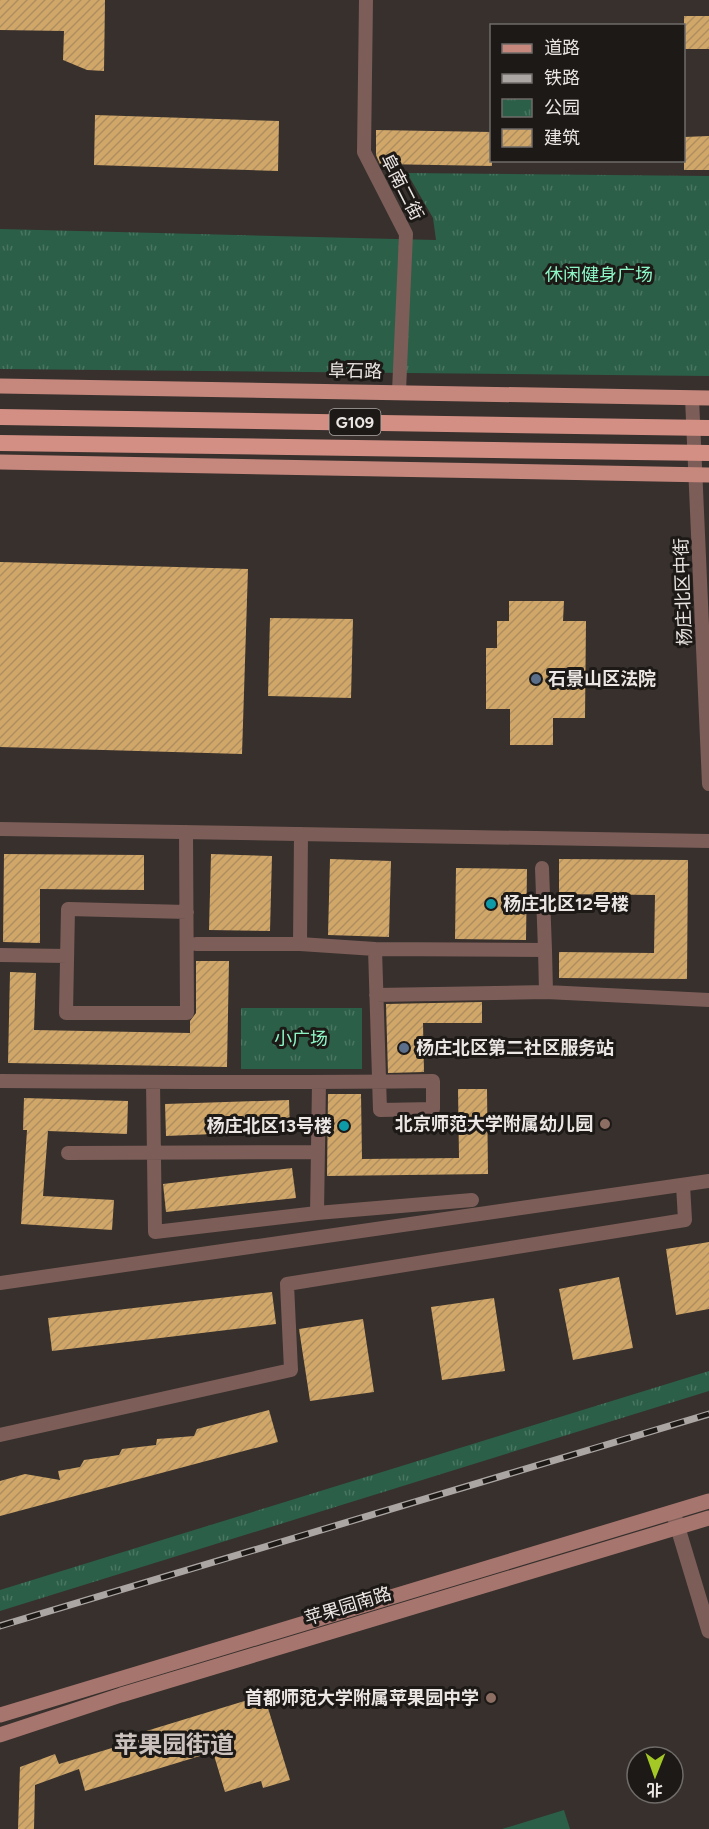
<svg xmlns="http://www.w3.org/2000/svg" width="709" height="1829" viewBox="0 0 709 1829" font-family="Figtree,'Noto Sans SC',sans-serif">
<defs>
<pattern id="park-tufts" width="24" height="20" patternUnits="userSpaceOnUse" patternTransform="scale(1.5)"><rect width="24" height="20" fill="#2b5f47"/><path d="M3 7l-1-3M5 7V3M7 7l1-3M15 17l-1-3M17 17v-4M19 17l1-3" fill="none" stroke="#4a7661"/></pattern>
<pattern id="building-hatch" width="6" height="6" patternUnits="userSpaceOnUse" patternTransform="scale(1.5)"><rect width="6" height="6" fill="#d0a769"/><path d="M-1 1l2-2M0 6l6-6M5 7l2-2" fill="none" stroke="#ae8e60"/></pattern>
</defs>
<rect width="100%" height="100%" fill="#37302d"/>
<path fill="url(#park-tufts)" d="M407 173 709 176V376L0 369V229L436 240 433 218Z
M241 1008H362V1069H241Z
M709 1371V1391L0 1611V1590Z"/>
<path fill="#2b5f47" d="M564 1810 570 1829H502Z"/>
<path fill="url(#building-hatch)" d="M0 0H105L104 71 87 70 63 60 64 31 0 30Z
M684 16H709V49H684Z
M95 115 279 121 278 171 94 165Z
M376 130 492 132V166L380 164 376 155Z
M709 136V170H684V137Z
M0 562 248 569 242 754 0 747Z
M509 601H564L563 621H586L585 718H553V745H510V709H486V648H497V621H509Z
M270 618 353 619 351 698 268 696Z
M4 854 144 855V890L40 889V943L3 942Z
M211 854 272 856 270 931 209 930Z
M330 859 391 861 389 937 328 935Z
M559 859 688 860 687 979 559 978V952L654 953 655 895 559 894Z
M456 868 527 869 526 940 455 939Z
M196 961H229L227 1067 8 1063 10 972 36 973 34 1030 190 1033V1021L196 1013Z
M482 1002V1023H423L424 1072 388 1073 386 1004Z
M458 1089H487L488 1174 327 1176 328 1094H361L362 1159 459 1158Z
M24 1098 128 1101 127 1134 48 1131 43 1196 114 1200 112 1230 21 1224 27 1130H23Z
M289 1100 290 1131 166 1136 165 1104Z
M292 1168 296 1198 166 1212 163 1184Z
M709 1242V1309L676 1315 666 1249Z
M619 1277 633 1348 573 1360 559 1289Z
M272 1292 276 1324 52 1351 48 1318Z
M494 1298 505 1371 442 1380 431 1307Z
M363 1319 374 1392 310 1401 299 1329Z
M269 1410 278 1442 0 1516V1481L25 1474 60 1480 58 1471 80 1467 84 1460 119 1455 122 1449 156 1445 157 1439 194 1436 197 1429Z
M264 1695 290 1780 263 1788 261 1781 225 1792 213 1752 85 1791 79 1769 35 1785 34 1829H18L20 1767 55 1754 59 1764 145 1738 143 1732Z"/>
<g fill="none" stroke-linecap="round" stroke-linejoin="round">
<path stroke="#7c5d58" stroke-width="14" d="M366 0 364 152 406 234 399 391
M692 398 709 784
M0 829 709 841
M186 832 187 1013H66L68 909 187 912
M196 944H300
M375 949 545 950 542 868
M545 950 546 992 709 1000
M0 955 67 956
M376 995 546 992
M0 1081C144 1082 289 1083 433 1081V1109L380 1110 375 949 300 944 301 834
M153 1082 155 1232 317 1213
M319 1082 317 1213 472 1200
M68 1153 318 1152
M0 1283 709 1181
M0 1435 291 1370 287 1284 685 1220 683 1185"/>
<path stroke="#7c5d58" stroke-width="15" d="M674 1515 709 1631"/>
<path stroke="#a6756d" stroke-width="15" d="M0 1715 709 1501
M0 1735 121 1695 709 1518"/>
<path stroke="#c6877d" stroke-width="15" d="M0 386 709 398
M0 462 709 475"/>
<defs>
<path id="rail" d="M0 1626 709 1414"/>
</defs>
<use href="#rail" stroke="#aba5a3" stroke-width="7"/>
<use href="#rail" stroke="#1c1917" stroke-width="4.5" stroke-dasharray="14" stroke-linecap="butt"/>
<path stroke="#d48f84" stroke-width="16" d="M0 417 709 428
M0 443 709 453"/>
</g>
<g fill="#5c6f8a" stroke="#1c1917" stroke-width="2">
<circle cx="536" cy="679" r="6"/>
<circle cx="404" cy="1048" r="6"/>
</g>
<g fill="#0f9aa8" stroke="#1c1917" stroke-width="2">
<circle cx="491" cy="904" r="6"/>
<circle cx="344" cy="1126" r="6"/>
</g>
<g fill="#8d6e63" stroke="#1c1917" stroke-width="2">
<circle cx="605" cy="1124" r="6"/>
<circle cx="491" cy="1698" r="6"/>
</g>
<g text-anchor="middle" stroke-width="6" stroke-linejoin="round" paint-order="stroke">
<rect fill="#1c1917" stroke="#ada8a6" stroke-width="1.5" x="329.5" y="409" width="51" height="26" rx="4.5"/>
<g font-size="16" font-weight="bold" fill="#ebe6e4">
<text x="355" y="428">G109</text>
</g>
<g font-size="18" fill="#ebe6e4" stroke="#1c1917">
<text transform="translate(402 187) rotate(63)" y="6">阜南二街</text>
<text transform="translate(355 371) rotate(1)" y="6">阜石路</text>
<text transform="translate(683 592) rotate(-92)" y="6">杨庄北区中街</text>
<text transform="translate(348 1606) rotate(-17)" y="6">苹果园南路</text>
</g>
<g font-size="18" fill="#8cf7c5" stroke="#1c1917">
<text x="599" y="281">休闲健身广场</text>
<text x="301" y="1045">小广场</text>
</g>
<g font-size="18" font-weight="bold" fill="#ebe6e4" stroke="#1c1917" text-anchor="start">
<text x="548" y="685">石景山区法院</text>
<text x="503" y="910">杨庄北区12号楼</text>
<text x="416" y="1054">杨庄北区第二社区服务站</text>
<text x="593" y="1130" text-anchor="end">北京师范大学附属幼儿园</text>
<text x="332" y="1132" text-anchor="end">杨庄北区13号楼</text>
<text x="479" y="1704" text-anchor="end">首都师范大学附属苹果园中学</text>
</g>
<g font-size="24" font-weight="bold" fill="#cbc2be" stroke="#1c1917">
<text x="174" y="1753">苹果园街道</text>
</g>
</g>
<rect x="490" y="24" width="195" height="138" fill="#1c1917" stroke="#6f6b69" stroke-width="1.5"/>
<rect x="502" y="44" width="30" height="9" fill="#c6877d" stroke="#6f6b69" stroke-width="1.5"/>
<text x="544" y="54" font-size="18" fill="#ebe6e4">道路</text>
<rect x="502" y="74" width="30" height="9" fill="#aba5a3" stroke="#6f6b69" stroke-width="1.5"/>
<text x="544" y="84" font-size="18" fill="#ebe6e4">铁路</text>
<rect x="502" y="99" width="30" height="18" fill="url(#park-tufts)" stroke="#6f6b69" stroke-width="1.5"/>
<text x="544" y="114" font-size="18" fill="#ebe6e4">公园</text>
<rect x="502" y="129" width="30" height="18" fill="url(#building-hatch)" stroke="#6f6b69" stroke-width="1.5"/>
<text x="544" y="144" font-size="18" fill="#ebe6e4">建筑</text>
<g transform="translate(655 1775) rotate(181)"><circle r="28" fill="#1c1917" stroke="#6f6b69" stroke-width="1.5"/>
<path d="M0-4.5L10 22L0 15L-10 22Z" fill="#a4c825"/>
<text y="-9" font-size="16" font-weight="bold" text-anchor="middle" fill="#ebe6e4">北</text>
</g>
</svg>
